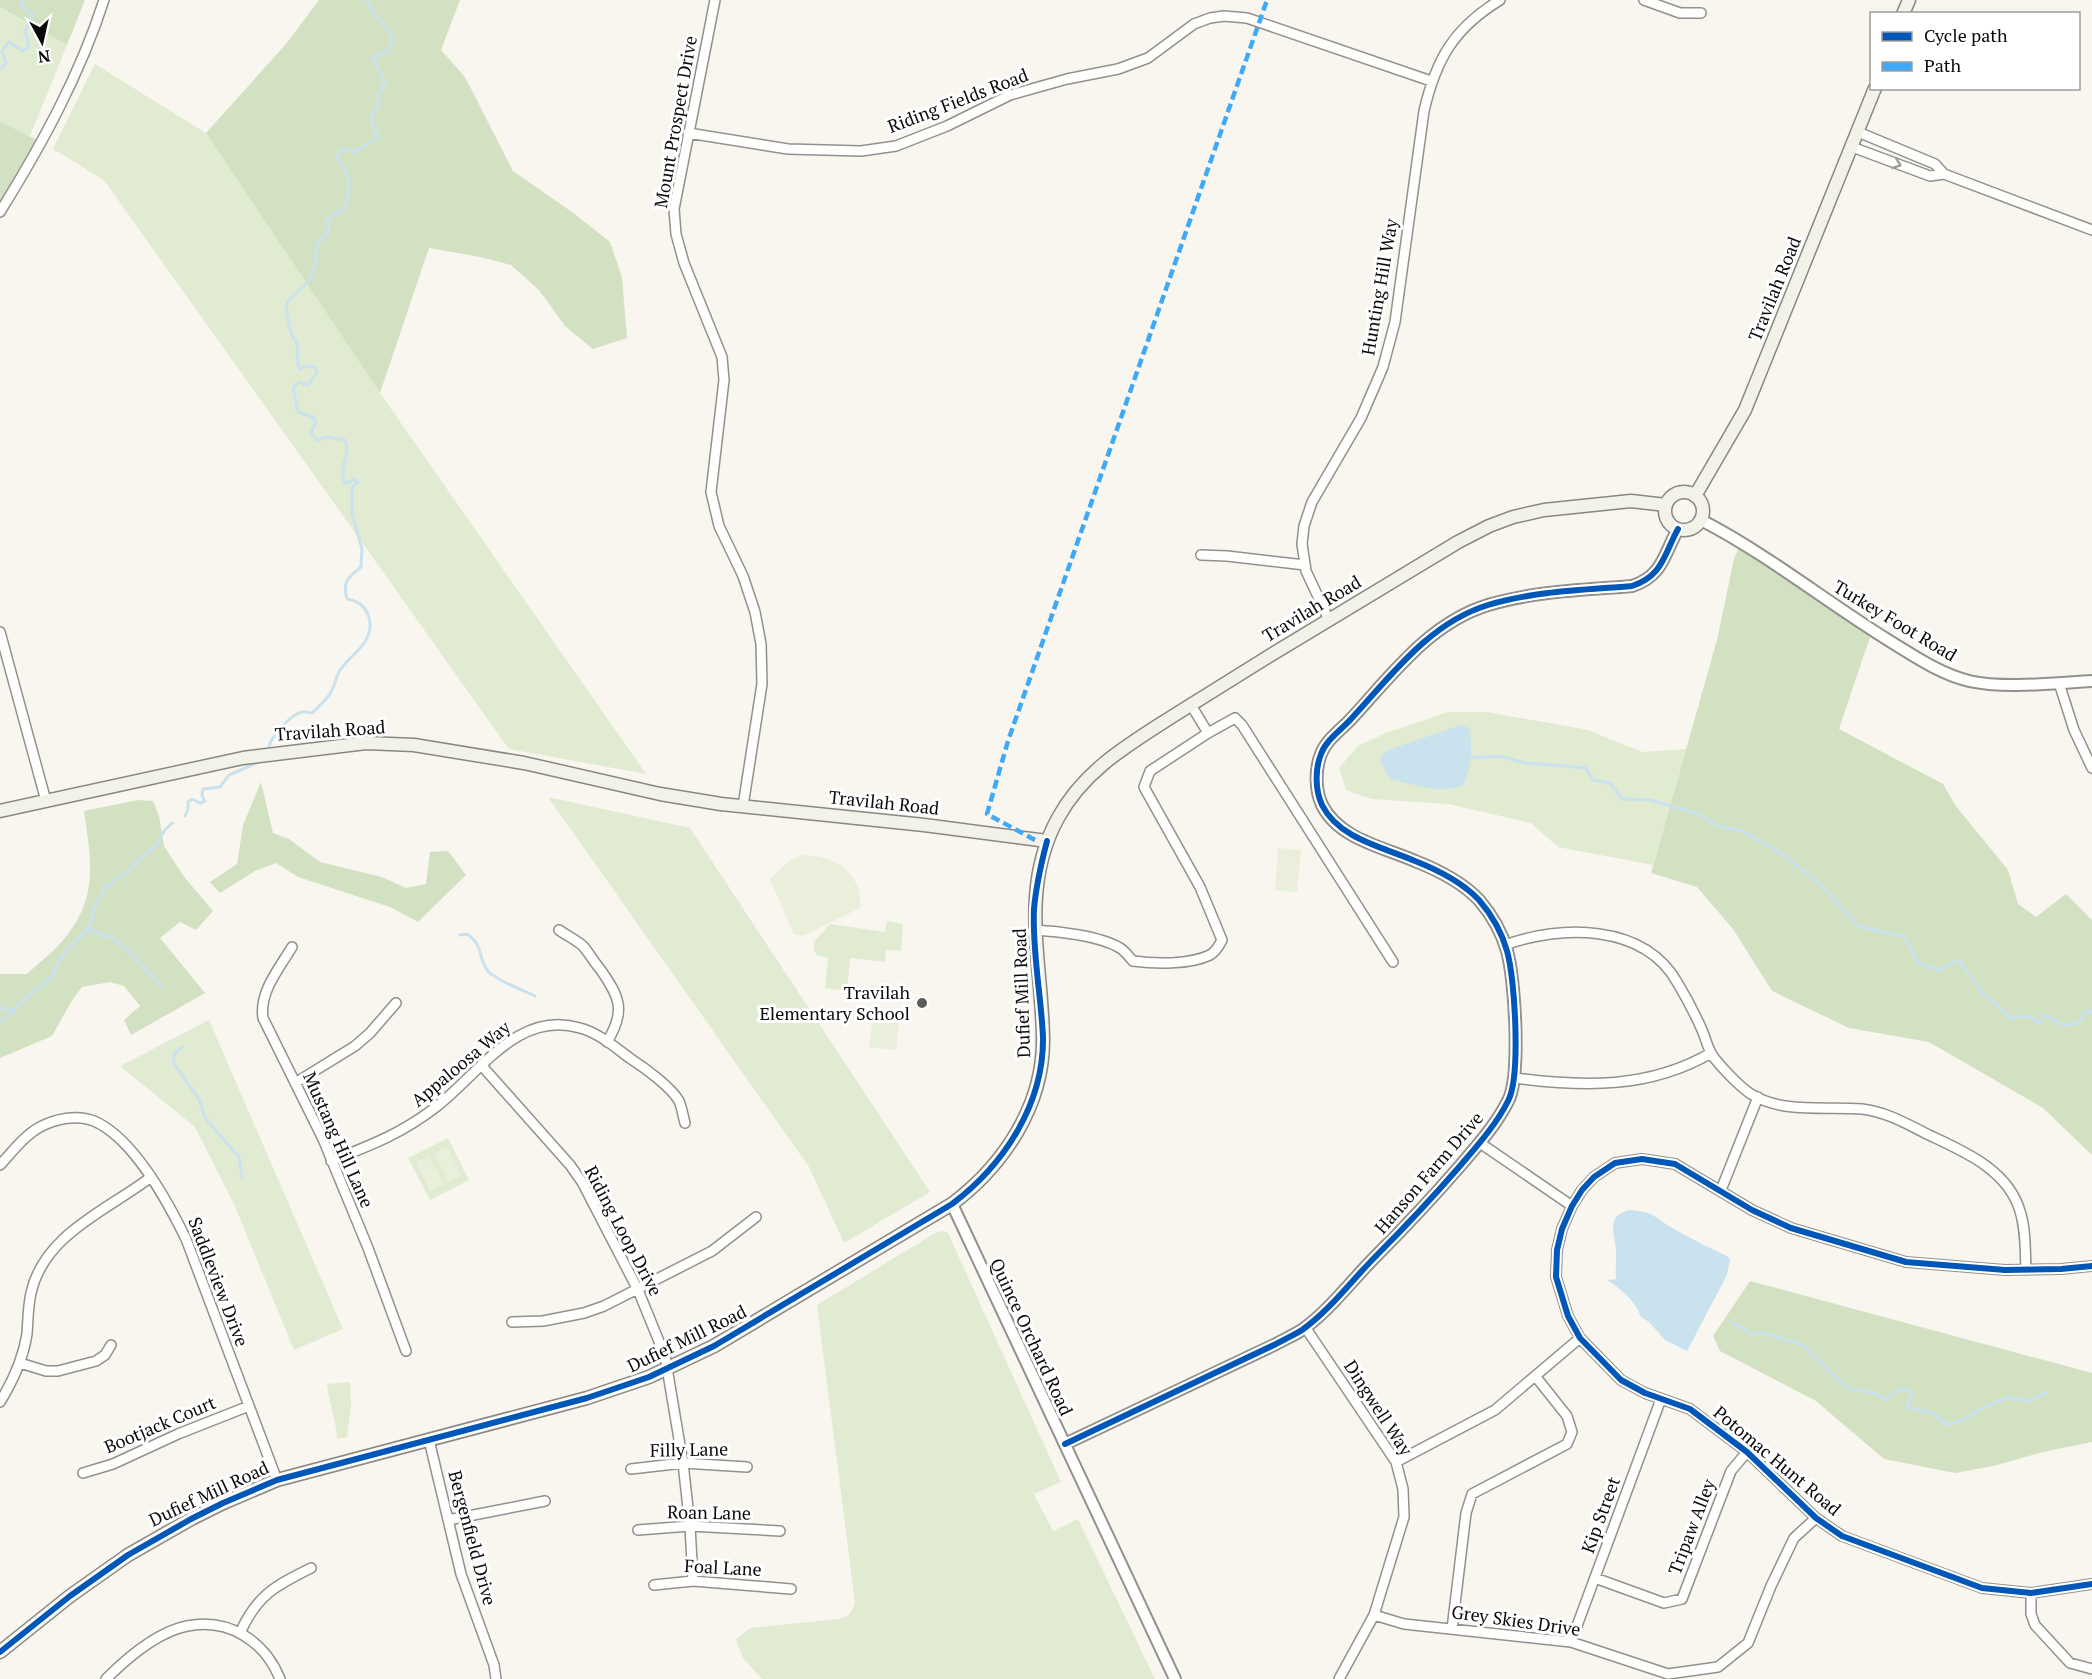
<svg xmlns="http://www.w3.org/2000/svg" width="2092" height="1679" viewBox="0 0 2092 1679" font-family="'PT Serif',serif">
<rect width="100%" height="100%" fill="#f8f6ef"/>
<path fill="#e1ebd2" d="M0 7 67 45 30 136 0 121Z
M95 64 206 133 380 393 646 774 509 749 104 180 53 149Z
M1448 712H1487L1588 730 1642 752 1686 749 1653 865 1558 847 1531 823 1448 804 1371 799 1346 790 1339 768 1358 746 1386 733Z
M548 797 690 828 930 1192 844 1243 809 1167Z
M887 921 903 924 901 951 886 950 885 962 850 958 847 991 825 988 828 958 818 956 814 951V942L830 924 885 932Z
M209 1020 343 1329 294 1350 234 1204 195 1127 120 1066Z
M448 1138 469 1180 430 1200 408 1158Z
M943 1231 948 1233 1061 1482 1034 1494 1053 1531 1078 1519 1155 1679H762L743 1658 736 1639 750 1628 839 1619C848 1616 852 1613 855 1603L817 1305 937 1232Z
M350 1382 351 1406 347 1437 337 1439C336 1420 329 1403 327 1384Z"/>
<path fill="#d2e1c1" d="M0 0H85L67 45 0 7Z
M319 0H460L441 50 465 77 513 171 572 212 610 242 622 277 627 338 593 349 565 326 539 290 511 265 480 257 429 248 380 393 206 133 286 44Z
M0 121 41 142 0 212Z
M1739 547 1870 637 1839 729 1943 784 1955 805 2008 870 2018 904 2036 917 2066 894 2092 920V1155L2043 1108 1929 1042 1849 1028 1772 991 1733 929 1697 887 1651 873 1717 640 1734 559Z
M261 782 273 833 289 839 320 862 382 877 406 888 426 884 430 852 448 851 466 875 418 922 390 907 298 877 276 863 255 871 220 893 210 882 237 864 243 825Z
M138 800 153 801 159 816 164 846 185 878 213 911 196 930 180 922 160 938 205 993 131 1035 124 1020 140 1006 124 986 110 982 82 987 71 1002 52 1036 0 1058V974H27C39 963 53 952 64 939 99 897 91 860 84 811Z
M1750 1281 2092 1373V1442L2043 1452 1993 1466 1955 1473 1884 1459 1816 1401 1720 1351 1713 1336Z"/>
<path fill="#eaefdb" d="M1278 848 1301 850 1297 892 1275 890Z
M802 855C835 855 863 873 860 908L803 936 794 934 770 879 790 860Z
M873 1016 900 1019 896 1050 869 1047Z
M447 1147 461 1175 448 1182 434 1153Z
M429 1156 444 1184 430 1191 416 1162Z"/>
<path fill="#cae2ee" d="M1461 725 1469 728C1473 747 1471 768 1463 785 1442 795 1412 784 1390 779L1380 761 1381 756 1388 750Z
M1629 1210C1654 1211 1656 1219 1676 1230 1692 1239 1709 1248 1727 1256L1730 1259 1727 1275 1687 1351 1665 1340 1649 1322 1641 1317C1635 1300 1622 1290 1607 1280L1616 1279C1615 1269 1617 1259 1616 1250 1614 1232 1606 1216 1629 1210Z"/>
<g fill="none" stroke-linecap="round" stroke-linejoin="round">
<path stroke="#cae2ee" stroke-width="3" d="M0 69 6 64 2 51 9 42 23 51 29 47 25 31 33 15 20 5 23 0
M269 747C271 737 291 714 302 712 305 711 309 713 312 713 318 707 327 700 331 692 335 685 336 677 340 670 347 660 358 652 365 642 376 623 368 602 347 599 342 581 348 578 361 567L362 549 352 514V488L358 482 354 479 345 484C337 466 352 457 345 440L327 437 318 440 315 439 311 432 316 422 312 417 298 412 293 388 299 382 308 385 317 372 315 367 307 366 300 369 298 364 297 344 291 333 286 309 288 301 309 281 315 266 317 243 329 233 327 219 345 208C350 186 354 177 337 159L340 151 347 149 355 152 378 137 371 119 379 103 378 94 385 84 373 58 387 51 393 42C390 25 371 17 367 0
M1470 758 1499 756 1525 763 1586 768 1593 780 1610 783 1622 799 1650 800 1696 813 1718 826 1742 831 1781 853 1821 885 1858 926 1905 937 1918 963 1938 970 1959 960 1983 994 2012 1018 2029 1016 2039 1023 2045 1015 2063 1025 2077 1024 2087 1010 2092 1012
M185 816 188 809V802L192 799 200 803 205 801 202 796 203 789 220 787 229 775 259 762
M87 929 112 938 127 949 162 987
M460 935 467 934C485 947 477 957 488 971 493 979 525 991 535 996
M0 1008 13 1010
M0 1021 11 1014 22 1001 52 977 60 959 87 929 92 920 94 908 107 886 131 869 139 859 157 845 164 831 172 823
M182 1047 174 1054V1064L199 1099 205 1118 239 1157 242 1178
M1732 1322 1752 1334H1767L1803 1345 1847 1388 1874 1393 1886 1400 1898 1389 1913 1392 1907 1407 1916 1410 1932 1412 1947 1425 1962 1420 1985 1407 2007 1398 2030 1401 2047 1392"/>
<defs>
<path id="minor" d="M715 0 674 209 676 234 684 263 722 357 724 380 711 492 719 526 743 576 755 612 761 644 762 684 743 806
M1644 0 1680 13H1701
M1858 132 1935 164 1944 174 2092 230
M688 133 788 149 861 151 896 146 947 126 1010 95 1067 79 1118 69 1148 58 1194 24 1210 18 1224 16 1247 18 1431 81
M1852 147 1930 176 1944 174
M0 212C41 146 80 75 104 0
M1201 555 1227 556 1305 565
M1329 620 1306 571 1302 544 1304 526 1312 502 1361 418 1383 367 1395 322 1424 111C1436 59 1454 28 1500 0
M0 632 46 801
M2059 683 2074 730 2092 768
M1191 705 1208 733 1235 718 1242 725 1393 962
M559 930C566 935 576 940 583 946 589 953 594 962 600 969 620 997 626 1011 607 1042
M1034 930C1058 931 1100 936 1120 948 1125 951 1129 957 1133 961 1155 964 1189 965 1210 955 1215 952 1219 946 1222 940L1200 887 1144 787 1150 771 1208 733
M1505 945C1560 925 1643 923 1677 982 1686 997 1695 1014 1702 1030 1706 1039 1708 1051 1715 1059 1723 1069 1740 1087 1751 1094 1783 1114 1826 1106 1862 1109 1887 1112 1907 1124 1929 1135 1965 1152 2008 1170 2020 1211 2026 1230 2025 1250 2026 1270
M292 947C279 969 259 992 263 1018L323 1139 368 1248 406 1351
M482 1066 570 1165 582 1182 638 1290 665 1356 683 1463 690 1526 693 1581
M1515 1078C1583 1087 1649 1089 1711 1053
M295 1083 355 1046 370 1033 396 1003
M1480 1143 1572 1206
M331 1161C371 1145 401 1134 436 1107 479 1074 518 1009 580 1028 599 1033 616 1048 631 1059 645 1068 671 1087 679 1101 682 1108 683 1116 685 1123
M0 1165C12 1152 25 1135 40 1127 55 1119 77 1114 94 1121 133 1138 168 1202 186 1239L277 1480
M1721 1190 1758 1097
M2092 1266 2061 1269 2005 1270 1906 1262 1791 1228 1752 1210 1675 1164 1642 1159 1615 1163 1594 1177 1582 1190 1572 1206 1562 1229 1557 1250 1556 1277 1568 1316 1580 1338 1621 1380 1645 1393 1690 1409 1747 1452 1816 1518 1842 1536 1982 1588 2031 1593 2092 1584
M512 1322 543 1321 584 1313 604 1306 712 1251 756 1217
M1305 1327 1396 1462 1403 1489 1404 1517 1374 1615 1339 1679
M20 1363 46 1371H58L96 1361 105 1355 111 1345
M0 1402C13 1381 23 1359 27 1334 28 1320 28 1306 31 1293 44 1234 108 1210 151 1177
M429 1440 461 1574 494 1665 496 1679
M1396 1462 1495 1410 1580 1338
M631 1469 683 1463 747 1467
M83 1473 113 1464 178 1434 249 1406
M448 1520 545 1501
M638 1530 690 1526 780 1531
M1595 1578 1664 1603 1682 1599 1731 1471 1747 1452
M654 1585 693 1581 791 1589
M2031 1593V1614L2035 1625 2070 1663 2092 1669
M1374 1615 1404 1624 1571 1642 1668 1674 1718 1667 1748 1643 1771 1586 1794 1538 1816 1518
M1452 1629 1466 1513 1472 1494 1567 1444 1572 1432 1567 1416 1536 1377
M240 1633C257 1595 275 1586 311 1568
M1571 1642 1661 1399
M106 1679C127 1658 157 1632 187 1626 229 1618 265 1641 280 1679"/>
<path id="tertiary" d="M1701 520C1767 554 1825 601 1888 640 1914 656 1940 674 1969 681 2005 689 2055 683 2092 681
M952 1204 1175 1679
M1065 1444 1276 1344C1285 1339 1294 1335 1302 1330 1330 1310 1352 1280 1376 1256 1405 1227 1433 1197 1460 1166 1477 1146 1496 1125 1508 1101 1521 1077 1515 978 1507 951 1502 933 1491 914 1479 900 1462 882 1438 870 1415 861 1383 847 1339 839 1322 805 1315 790 1315 769 1321 754 1326 740 1341 730 1351 719 1391 676 1429 623 1488 605 1535 591 1584 590 1632 586 1663 576 1664 554 1678 529"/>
<path id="secondary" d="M1903 14 1909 0
M1665 511a19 19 0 1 1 38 0a19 19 0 1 1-38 0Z
M1695 496 1745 410 1875 88
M0 811 243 758 366 743 414 745 524 763 660 794 721 804 924 825 1047 841
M0 1652 70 1596 128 1555 191 1519 223 1503 277 1480 587 1398 649 1377 714 1346 952 1204C1004 1165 1044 1105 1043 1038 1042 962 1019 889 1058 818 1084 770 1128 745 1173 716 1204 697 1235 677 1266 658 1330 620 1394 581 1458 542L1489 526 1513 517 1544 510 1631 501 1666 505"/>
</defs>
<use href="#minor" stroke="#92918e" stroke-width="12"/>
<use href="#tertiary" stroke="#92918e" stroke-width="14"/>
<use href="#secondary" stroke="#888784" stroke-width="15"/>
<use href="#minor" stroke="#fefefd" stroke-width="9"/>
<use href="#tertiary" stroke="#fefefd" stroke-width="10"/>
<use href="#secondary" stroke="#f3f2e9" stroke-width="12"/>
<path stroke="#3fa9f5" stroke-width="4.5" stroke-dasharray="9 4.5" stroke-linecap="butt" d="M1035 840 987 814 1008 741 1267 0"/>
<defs>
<path id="cycleway" d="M2092 1266 2061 1269 2005 1270 1906 1262 1791 1228 1752 1210 1675 1164 1642 1159 1615 1163 1594 1177 1582 1190 1572 1206 1562 1229 1557 1250 1556 1277 1568 1316 1580 1338 1621 1380 1645 1393 1690 1409 1747 1452 1816 1518 1842 1536 1982 1588 2031 1593 2092 1584
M1065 1444 1276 1344C1285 1339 1294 1335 1302 1330 1330 1310 1352 1280 1376 1256 1405 1227 1433 1197 1460 1166 1477 1146 1496 1125 1508 1101 1521 1077 1515 978 1507 951 1502 933 1491 914 1479 900 1462 882 1438 870 1415 861 1383 847 1339 839 1322 805 1315 790 1315 769 1321 754 1326 740 1341 730 1351 719 1391 676 1429 623 1488 605 1535 591 1584 590 1632 586 1663 576 1664 554 1678 529
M0 1652 70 1596 128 1555 191 1519 223 1503 277 1480 587 1398 649 1377 714 1346 952 1204C1004 1165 1044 1104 1043 1037 1041 994 1032 951 1034 909 1036 886 1041 864 1047 841"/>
</defs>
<use href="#cycleway" stroke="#fff" stroke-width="10"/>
<use href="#cycleway" stroke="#0057b8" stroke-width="6"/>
</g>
<defs><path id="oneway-chevron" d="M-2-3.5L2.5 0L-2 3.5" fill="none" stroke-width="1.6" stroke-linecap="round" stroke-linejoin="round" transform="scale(1.5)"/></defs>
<use stroke="#9d9d9c" href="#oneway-chevron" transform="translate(1897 164) rotate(20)"/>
<circle fill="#5e5d5b" stroke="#fff" stroke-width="2" cx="922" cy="1003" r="6"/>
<g text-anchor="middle" stroke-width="6" stroke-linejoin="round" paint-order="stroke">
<g font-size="18" fill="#0b0b0b" stroke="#fff">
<text transform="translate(958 101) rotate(-21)" y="6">Riding Fields Road</text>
<text transform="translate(676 122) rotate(-80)" y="6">Mount Prospect Drive</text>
<text transform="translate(1380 287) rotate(-80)" y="6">Hunting Hill Way</text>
<text transform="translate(1775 289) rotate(-68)" y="6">Travilah Road</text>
<text transform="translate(1312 609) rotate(-31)" y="6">Travilah Road</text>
<text transform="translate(1895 621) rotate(31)" y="6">Turkey Foot Road</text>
<text transform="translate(330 731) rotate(-4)" y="6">Travilah Road</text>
<text transform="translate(884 803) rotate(6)" y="6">Travilah Road</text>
<text transform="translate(1022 993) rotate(-92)" y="6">Dufief Mill Road</text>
<text transform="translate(461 1064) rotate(-40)" y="6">Appaloosa Way</text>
<text transform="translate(338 1140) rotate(66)" y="6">Mustang Hill Lane</text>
<text transform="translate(1429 1173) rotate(-49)" y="6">Hanson Farm Drive</text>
<text transform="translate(623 1231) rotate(62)" y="6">Riding Loop Drive</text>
<text transform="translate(218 1282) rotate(69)" y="6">Saddleview Drive</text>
<text transform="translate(1031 1337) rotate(65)" y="6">Quince Orchard Road</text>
<text transform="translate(687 1339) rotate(-26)" y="6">Dufief Mill Road</text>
<text transform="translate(1378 1408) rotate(57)" y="6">Dingwell Way</text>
<text transform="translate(160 1425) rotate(-23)" y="6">Bootjack Court</text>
<text transform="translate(689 1450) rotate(-1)" y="6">Filly Lane</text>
<text transform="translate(1777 1461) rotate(40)" y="6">Potomac Hunt Road</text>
<text transform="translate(209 1494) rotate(-25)" y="6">Dufief Mill Road</text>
<text transform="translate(709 1513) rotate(1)" y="6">Roan Lane</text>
<text transform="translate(1601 1515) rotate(-70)" y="6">Kip Street</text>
<text transform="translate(1692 1527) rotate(-69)" y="6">Tripaw Alley</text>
<text transform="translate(472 1538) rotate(75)" y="6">Bergenfield Drive</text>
<text transform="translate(723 1568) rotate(3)" y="6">Foal Lane</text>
<text transform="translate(1516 1621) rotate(8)" y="6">Grey Skies Drive</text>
</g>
<g font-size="18" fill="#0b0b0b" stroke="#fff" text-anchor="end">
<text x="910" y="999">Travilah<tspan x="910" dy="21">Elementary School</tspan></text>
</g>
</g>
<rect x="1870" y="12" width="210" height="78" fill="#ffffff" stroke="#9d9d9d" stroke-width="1.5"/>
<rect x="1882" y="32" width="30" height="9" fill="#0057b8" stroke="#9d9d9d" stroke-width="1.5"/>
<text x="1924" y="42" font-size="18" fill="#0b0b0b">Cycle path</text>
<rect x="1882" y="62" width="30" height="9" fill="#3fa9f5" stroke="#9d9d9d" stroke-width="1.5"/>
<text x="1924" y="72" font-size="18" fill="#0b0b0b">Path</text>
<g transform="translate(42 42) rotate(172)" stroke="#ffffff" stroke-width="4.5" paint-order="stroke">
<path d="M0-4.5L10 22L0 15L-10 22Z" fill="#0b0b0b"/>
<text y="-9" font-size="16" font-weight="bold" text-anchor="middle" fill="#0b0b0b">N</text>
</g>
</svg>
